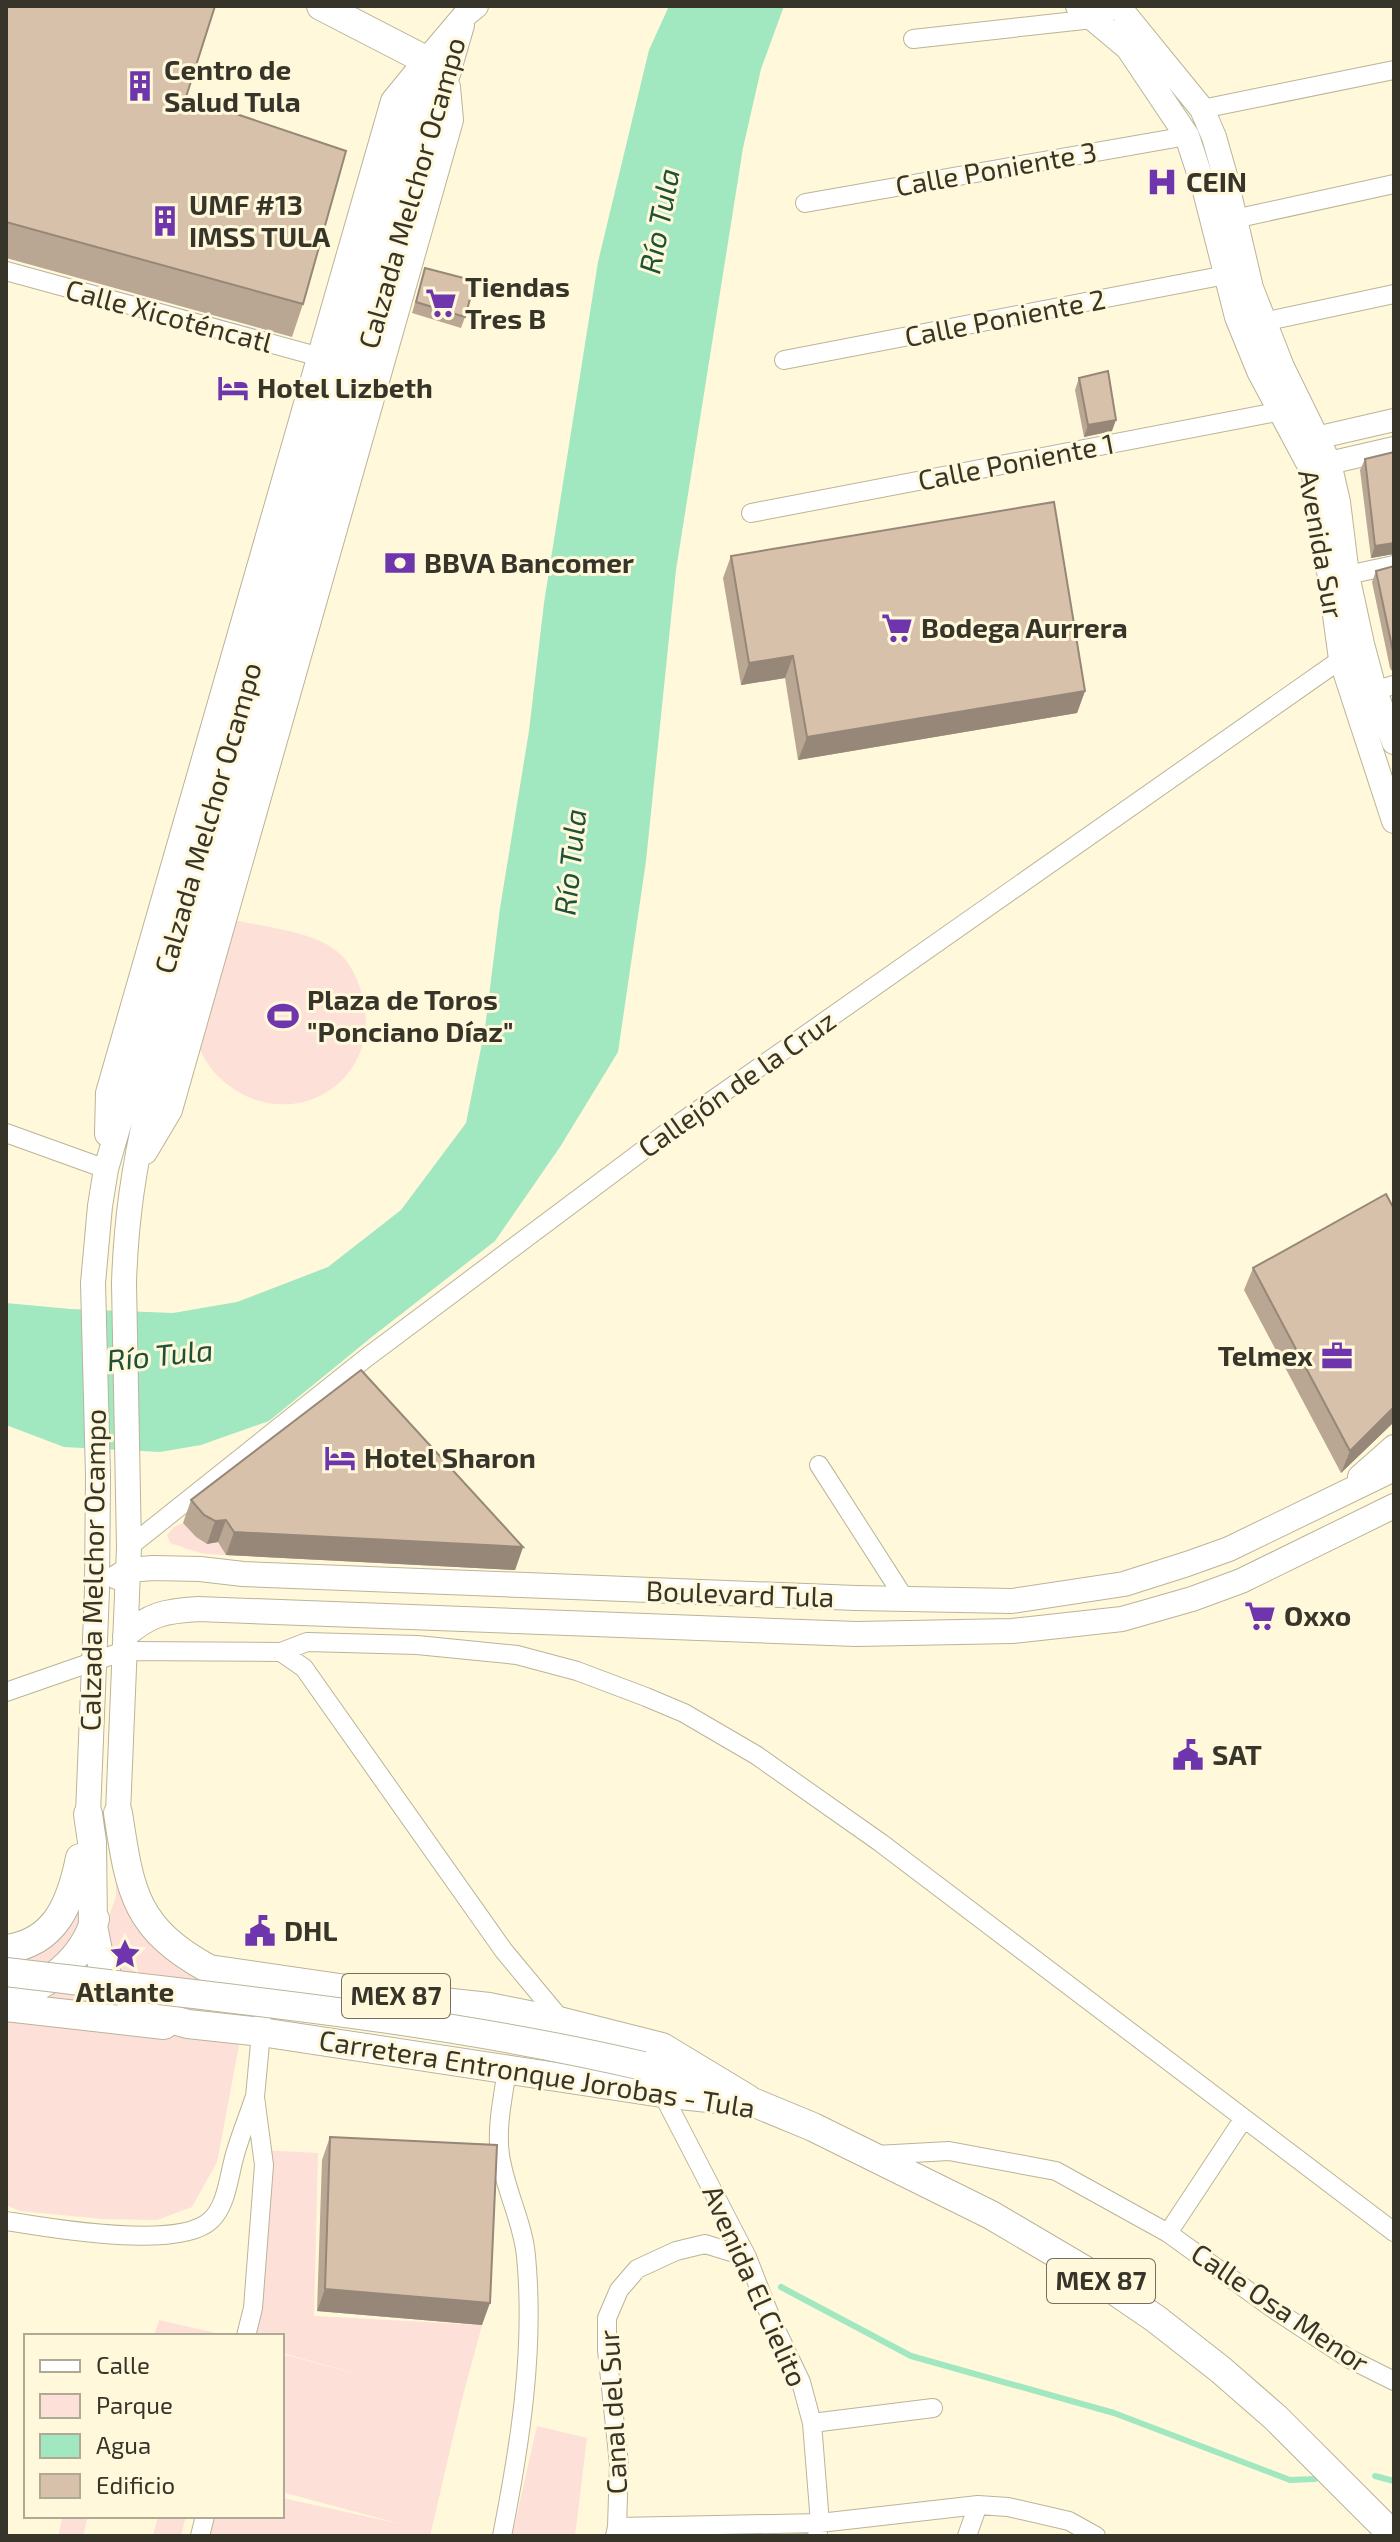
<svg xmlns="http://www.w3.org/2000/svg" width="1400" height="2542" viewBox="0 0 1400 2542" font-family="'Exo 2',sans-serif">
<rect width="100%" height="100%" fill="#fff8db"/>
<path fill="#fde0d8" d="M228 919C260 926 314 931 338 952 350 962 358 980 362 994 386 1083 289 1139 222 1080 208 1068 200 1051 193 1034Z
M183 1523 196 1537 207 1544 218 1542 226 1555C200 1555 194 1551 170 1543L167 1535 174 1527Z
M116 1871 251 2011 254 2021 181 2012 117 1972 102 1936 116 1896Z
M79 1898 80 1931 42 1974 17 1958Z
M89 1952 138 2018 44 1997Z
M6 2015 240 2040 217 2162 192 2207 157 2220 102 2219 20 2211 6 2205Z
M260 2150 318 2153 314 2316 482 2325 461 2403 430 2536H201L205 2516H282V2498L401 2524 282 2492V2354L380 2380 282 2353V2336H248Z
M159 2320 229 2336H154Z
M537 2426 587 2438 575 2536H512Z
M63 2516H88L83 2536H58Z
M158 2516H186L181 2536H153Z"/>
<path fill="#a1e7c0" d="M669 6H784L761 69 743 148 676 570 646 861 618 1052 560 1147 495 1241 373 1336 269 1421 201 1445 160 1452 64 1447 6 1425V1303L70 1309 173 1313 237 1302 328 1267 401 1210 466 1123 485 1028 500 908 529 731 544 603 598 262 649 50Z"/>
<g fill="none" stroke-linecap="round" stroke-linejoin="round">
<path stroke="#a1e7c0" stroke-width="6" d="M781 2287 911 2356 1114 2413 1290 2480 1315 2479
M1375 2476 1394 2481"/>
<defs>
<path id="minor" d="M913 39 1093 19 1119 7
M1202 109 1394 70
M805 203 1187 136
M1225 221 1394 184
M6 271 331 360
M1263 322 1394 294
M784 360 1226 275
M751 513 1282 411
M1347 575 1394 565
M1362 694 1394 685
M6 1133 106 1169
M819 1465 905 1599
M129 1547 366 1358 677 1125 1350 653
M281 1652 304 1668 504 1951 563 2022
M6 1692 124 1651 281 1652 307 1642 417 1645 517 1655 577 1671 646 1697 684 1713 756 1755 881 1843 1394 2232
M663 2085 662 2093 747 2257 772 2321 801 2382 812 2423 820 2523 817 2536
M876 2155 949 2151 1056 2171 1168 2233 1272 2308 1348 2358 1394 2381
M6 2221C49 2228 179 2251 211 2220 228 2204 229 2172 236 2151 241 2134 248 2117 254 2099
M1168 2233 1244 2118
M246 2336 253 2308 264 2165 255 2097 262 2022
M812 2423 933 2408
M617 2527 820 2523 978 2505 1008 2507 1069 2521 1096 2536
M200 2536 205 2516
M502 2536C520 2445 535 2350 526 2256 523 2222 505 2190 500 2155 496 2128 503 2097 507 2070
M615 2536 617 2527 619 2464 607 2350V2318L619 2290 637 2269 676 2251 705 2244 747 2257
M967 2536 978 2505"/>
<path id="tertiary" d="M1303 446 1316 438 1394 420
M1314 472 1329 463 1394 448"/>
<path id="secondary" d="M1078 6 1128 48 1187 136 1205 191 1237 317 1259 371 1313 472 1319 498 1341 659 1394 821
M1118 6 1202 109 1214 137 1224 172 1251 288 1282 367 1329 463 1338 502 1347 575 1362 644 1374 689 1394 742
M107 1134 108 1093 393 101 420 68
M145 1152 170 1110 451 120 448 87
M1360 1477 1394 1447
M117 1577 128 1570 153 1568 200 1569 243 1574 856 1598 1012 1601 1124 1584 1187 1564 1229 1549 1394 1469
M125 1636C149 1614 166 1611 198 1609L856 1634 1012 1631 1122 1619 1192 1599 1241 1581 1394 1506
M118 1813 129 1547 124 1283C126 1219 134 1167 148 1105L462 25
M88 1814 97 1590 98 1476 93 1283 100 1206 106 1169 427 60 465 15 476 6"/>
<path id="primary" d="M321 6 447 71
M118 1813C130 1891 134 1928 209 1969L415 1999 489 2007 563 2022 662 2047 748 2099
M88 1814 92 1842 93 1926 98 1951 104 1970 111 1982 143 2008 162 2017 188 2024 261 2032 662 2093 755 2103 813 2127 991 2215 1086 2271 1156 2319 1221 2370 1276 2418 1394 2536
M6 1949C56 1943 71 1902 80 1858
M6 1998C47 1988 83 1960 95 1919
M6 2007 164 2025
M643 2066 701 2085"/>
</defs>
<use href="#minor" stroke="#bab498" stroke-width="20"/>
<use href="#tertiary" stroke="#bab498" stroke-width="24"/>
<use href="#secondary" stroke="#bab498" stroke-width="26"/>
<use href="#primary" stroke="#bab498" stroke-width="30"/>
<use href="#minor" stroke="#fff" stroke-width="18"/>
<use href="#tertiary" stroke="#fff" stroke-width="22"/>
<use href="#secondary" stroke="#fff" stroke-width="24"/>
<use href="#primary" stroke="#fff" stroke-width="28"/>
<defs>
<path id="primary-bridge" d="M6 1972C219 1998 433 2017 643 2066"/>
</defs>
<use href="#primary-bridge" stroke="#bab498" stroke-width="30" stroke-linecap="butt"/>
<use href="#primary-bridge" stroke="#fff" stroke-width="28"/>
</g>
<path fill="#b9a693" d="M6 6 186 97 303 304 292 337 6 258Z
M425 268 465 317 461 328 412 313Z
M1079 378 1112 431 1084 437 1075 390Z
M1394 452V554L1371 558 1360 470 1365 459Z
M731 556 1085 691 1077 713 798 760 785 678 741 685 723 578Z
M1394 566V674L1390 668 1372 582 1376 571Z
M1253 1268 1394 1422 1341 1473 1244 1290Z
M191 1500 523 1547 515 1570 226 1555 218 1542 207 1544 196 1537 183 1523Z
M330 2137 482 2325 317 2311 322 2160Z"/>
<path fill="#968778" d="M1116 420 1112 431 1084 437 1088 425Z
M1394 543V554L1371 558 1375 546Z
M793 656 785 678 741 685 749 663Z
M1085 691 1077 713 798 760 807 737Z
M1394 1407V1422L1341 1473 1350 1451Z
M226 1520 218 1542 207 1544 215 1521Z
M234 1532 523 1547 515 1570 226 1555Z
M325 2289 490 2303 482 2325 317 2311Z"/>
<path fill="#d7c1ab" stroke="#968778" stroke-width="2" d="M6 6H215L186 97 346 151 303 304 6 222Z
M425 268 475 281 465 317 416 302Z
M1108 371 1116 420 1088 425 1079 378Z
M1394 452V543L1375 546 1365 459Z
M1054 502 1085 691 807 737 793 656 749 663 731 556Z
M1394 566V656L1376 571Z
M1386 1194 1394 1209V1407L1350 1451 1253 1268Z
M361 1370 523 1547 234 1532 226 1520 215 1521 204 1515 191 1500Z
M330 2137 497 2145 490 2303 325 2289Z"/>
<defs>
<symbol id="building-bare" viewBox="-9 -9 18 18"><path d="M-4-6H4V6H1V3H-1V6H-4ZM-2.5-4.3h1.7v1.8h-1.7ZM.8-4.3h1.7v1.8H.8ZM-2.5-1h1.7V.8h-1.7ZM.8-1h1.7V.8H.8Z" fill="#6e35ac" stroke="#fff8db" stroke-width="2.5" paint-order="stroke"/></symbol>
<symbol id="hospital-bare" viewBox="-9 -9 18 18"><path d="M-5-5h3v3.5h4V-5h3V5h-3V1.5h-4V5h-3Z" fill="#6e35ac" stroke="#fff8db" stroke-width="2.5" paint-order="stroke"/></symbol>
<symbol id="supermarket-bare" viewBox="-9 -9 18 18"><path d="M-6-5.5h2.5l.6 2H6L4.5 2H-2.5L-4.4-4H-6ZM-1.5 3.2a1.3 1.3 0 1 0 .1 0ZM3 3.2a1.3 1.3 0 1 0 .1 0Z" fill="#6e35ac" stroke="#fff8db" stroke-width="2.5" paint-order="stroke"/></symbol>
<symbol id="hotel-bare" viewBox="-9 -9 18 18"><path d="M-6-4.5h1.5V1H6V5H4.5V3h-9V5H-6ZM-4 0a1.8 1.8 0 1 1 3.6 0ZM.5 0V-2.5h3Q6-2.5 6 0Z" fill="#6e35ac" stroke="#fff8db" stroke-width="2.5" paint-order="stroke"/></symbol>
<symbol id="bank-bare" viewBox="-9 -9 18 18"><path d="M-6-4H6V4H-6ZM0-2.3a2.3 2.3 0 1 0 0 4.6a2.3 2.3 0 1 0 0-4.6Z" fill="#6e35ac" stroke="#fff8db" stroke-width="2.5" paint-order="stroke"/></symbol>
<symbol id="stadium-bare" viewBox="-9 -9 18 18"><path d="M0-5a6.5 5 0 1 0 0 10a6.5 5 0 1 0 0-10ZM-3.5-1.8h7v3.6h-7Z" fill="#6e35ac" stroke="#fff8db" stroke-width="2.5" paint-order="stroke"/></symbol>
<symbol id="office-bare" viewBox="-9 -9 18 18"><path d="M-6-3h4V-5.5h4V-3h4V5H-6ZM-1-4.5V-3h2v-1.5ZM-6 0V1H6V0Z" fill="#6e35ac" stroke="#fff8db" stroke-width="2.5" paint-order="stroke"/></symbol>
<symbol id="civic-bare" viewBox="-9 -9 18 18"><path d="M-.6-6.5H3V-4.5H.6V-3L4-1V1h2V6H-6V1h2V-1L-.6-3ZM-1.2 2.5V6h2.4V2.5Z" fill="#6e35ac" stroke="#fff8db" stroke-width="2.5" paint-order="stroke"/></symbol>
<symbol id="sight-bare" viewBox="-9 -9 18 18"><path d="M0-6L1.8-2.2L6-1.7L2.9 1.2L3.7 5.4L0 3.3L-3.7 5.4L-2.9 1.2L-6-1.7L-1.8-2.2Z" fill="#6e35ac" stroke="#fff8db" stroke-width="2.5" paint-order="stroke"/></symbol>
</defs>
<g fill-rule="evenodd">
<use href="#building-bare" x="118" y="64" width="44" height="44"/>
<use href="#hospital-bare" x="1140" y="160" width="44" height="44"/>
<use href="#building-bare" x="143" y="199" width="44" height="44"/>
<use href="#supermarket-bare" x="419" y="281" width="44" height="44"/>
<use href="#hotel-bare" x="211" y="366" width="44" height="44"/>
<use href="#bank-bare" x="378" y="541" width="44" height="44"/>
<use href="#supermarket-bare" x="875" y="606" width="44" height="44"/>
<use href="#stadium-bare" x="261" y="994" width="44" height="44"/>
<use href="#office-bare" x="1315" y="1334" width="44" height="44"/>
<use href="#hotel-bare" x="318" y="1436" width="44" height="44"/>
<use href="#supermarket-bare" x="1238" y="1594" width="44" height="44"/>
<use href="#civic-bare" x="1166" y="1733" width="44" height="44"/>
<use href="#civic-bare" x="238" y="1909" width="44" height="44"/>
<use href="#sight-bare" x="103" y="1932" width="44" height="44"/>
</g>
<g text-anchor="middle" stroke-width="6" stroke-linejoin="round" paint-order="stroke">
<g fill="#fff8db" stroke="#73705f" stroke-width="2">
<rect x="342" y="1974" width="108" height="44" rx="6"/>
<rect x="1047" y="2259" width="108" height="44" rx="6"/>
</g>
<g font-size="26" font-weight="bold" fill="#37352a">
<text x="396" y="2005">MEX 87</text>
<text x="1101" y="2290">MEX 87</text>
</g>
<g font-size="28" font-weight="bold" fill="#37352a" stroke="#fff8db" text-anchor="start">
<text x="164" y="80">Centro de<tspan x="164" dy="32">Salud Tula</tspan></text>
<text x="1186" y="192">CEIN</text>
<text x="189" y="215">UMF #13<tspan x="189" dy="32">IMSS TULA</tspan></text>
<text x="465" y="297">Tiendas<tspan x="465" dy="32">Tres B</tspan></text>
<text x="257" y="398">Hotel Lizbeth</text>
<text x="424" y="573">BBVA Bancomer</text>
<text x="921" y="638">Bodega Aurrera</text>
<text x="307" y="1010">Plaza de Toros<tspan x="307" dy="32">"Ponciano Díaz"</tspan></text>
<text x="1313" y="1366" text-anchor="end">Telmex</text>
<text x="364" y="1468">Hotel Sharon</text>
<text x="1284" y="1626">Oxxo</text>
<text x="1212" y="1765">SAT</text>
<text x="284" y="1941">DHL</text>
<text x="125" y="2002" text-anchor="middle">Atlante</text>
</g>
<g font-size="28" fill="#37352a" stroke="#fff8db">
<text transform="translate(996 169) rotate(-10)" y="10">Calle Poniente 3</text>
<text transform="translate(412 193) rotate(-74)" y="10">Calzada Melchor Ocampo</text>
<text transform="translate(169 316) rotate(15)" y="10">Calle Xicoténcatl</text>
<text transform="translate(1005 318) rotate(-11)" y="10">Calle Poniente 2</text>
<text transform="translate(1016 462) rotate(-11)" y="10">Calle Poniente 1</text>
<text transform="translate(1321 544) rotate(80)" y="10">Avenida Sur</text>
<text transform="translate(208 818) rotate(-74)" y="10">Calzada Melchor Ocampo</text>
<text transform="translate(737 1084) rotate(-35)" y="10">Callejón de la Cruz</text>
<text transform="translate(93 1570) rotate(-89)" y="10">Calzada Melchor Ocampo</text>
<text transform="translate(740 1594) rotate(2)" y="10">Boulevard Tula</text>
<text transform="translate(537 2074) rotate(9)" y="10">Carretera Entronque Jorobas - Tula</text>
<text transform="translate(755 2286) rotate(66)" y="10">Avenida El Cielito</text>
<text transform="translate(1280 2308) rotate(34)" y="10">Calle Osa Menor</text>
<text transform="translate(613 2412) rotate(-93)" y="10">Canal del Sur</text>
</g>
<g font-size="30" font-style="italic" fill="#1d5138" stroke="#fff8db">
<text transform="translate(660 221) rotate(-79)" y="10">Río Tula</text>
<text transform="translate(571 862) rotate(-84)" y="10">Río Tula</text>
<text transform="translate(160 1356) rotate(-6)" y="10">Río Tula</text>
</g>
</g>
<rect width="1400" height="2542" fill="none" stroke="#37352a" stroke-width="16"/>
<rect x="24" y="2334" width="260" height="184" fill="#fff8db" stroke="#afaa94" stroke-width="2"/>
<rect x="40" y="2360" width="40" height="12" fill="#ffffff" stroke="#afaa94" stroke-width="2"/>
<text x="96" y="2374" font-size="24" fill="#37352a">Calle</text>
<rect x="40" y="2394" width="40" height="24" fill="#fde0d8" stroke="#afaa94" stroke-width="2"/>
<text x="96" y="2414" font-size="24" fill="#37352a">Parque</text>
<rect x="40" y="2434" width="40" height="24" fill="#a1e7c0" stroke="#afaa94" stroke-width="2"/>
<text x="96" y="2454" font-size="24" fill="#37352a">Agua</text>
<rect x="40" y="2474" width="40" height="24" fill="#d7c1ab" stroke="#afaa94" stroke-width="2"/>
<text x="96" y="2494" font-size="24" fill="#37352a">Edificio</text>
</svg>
